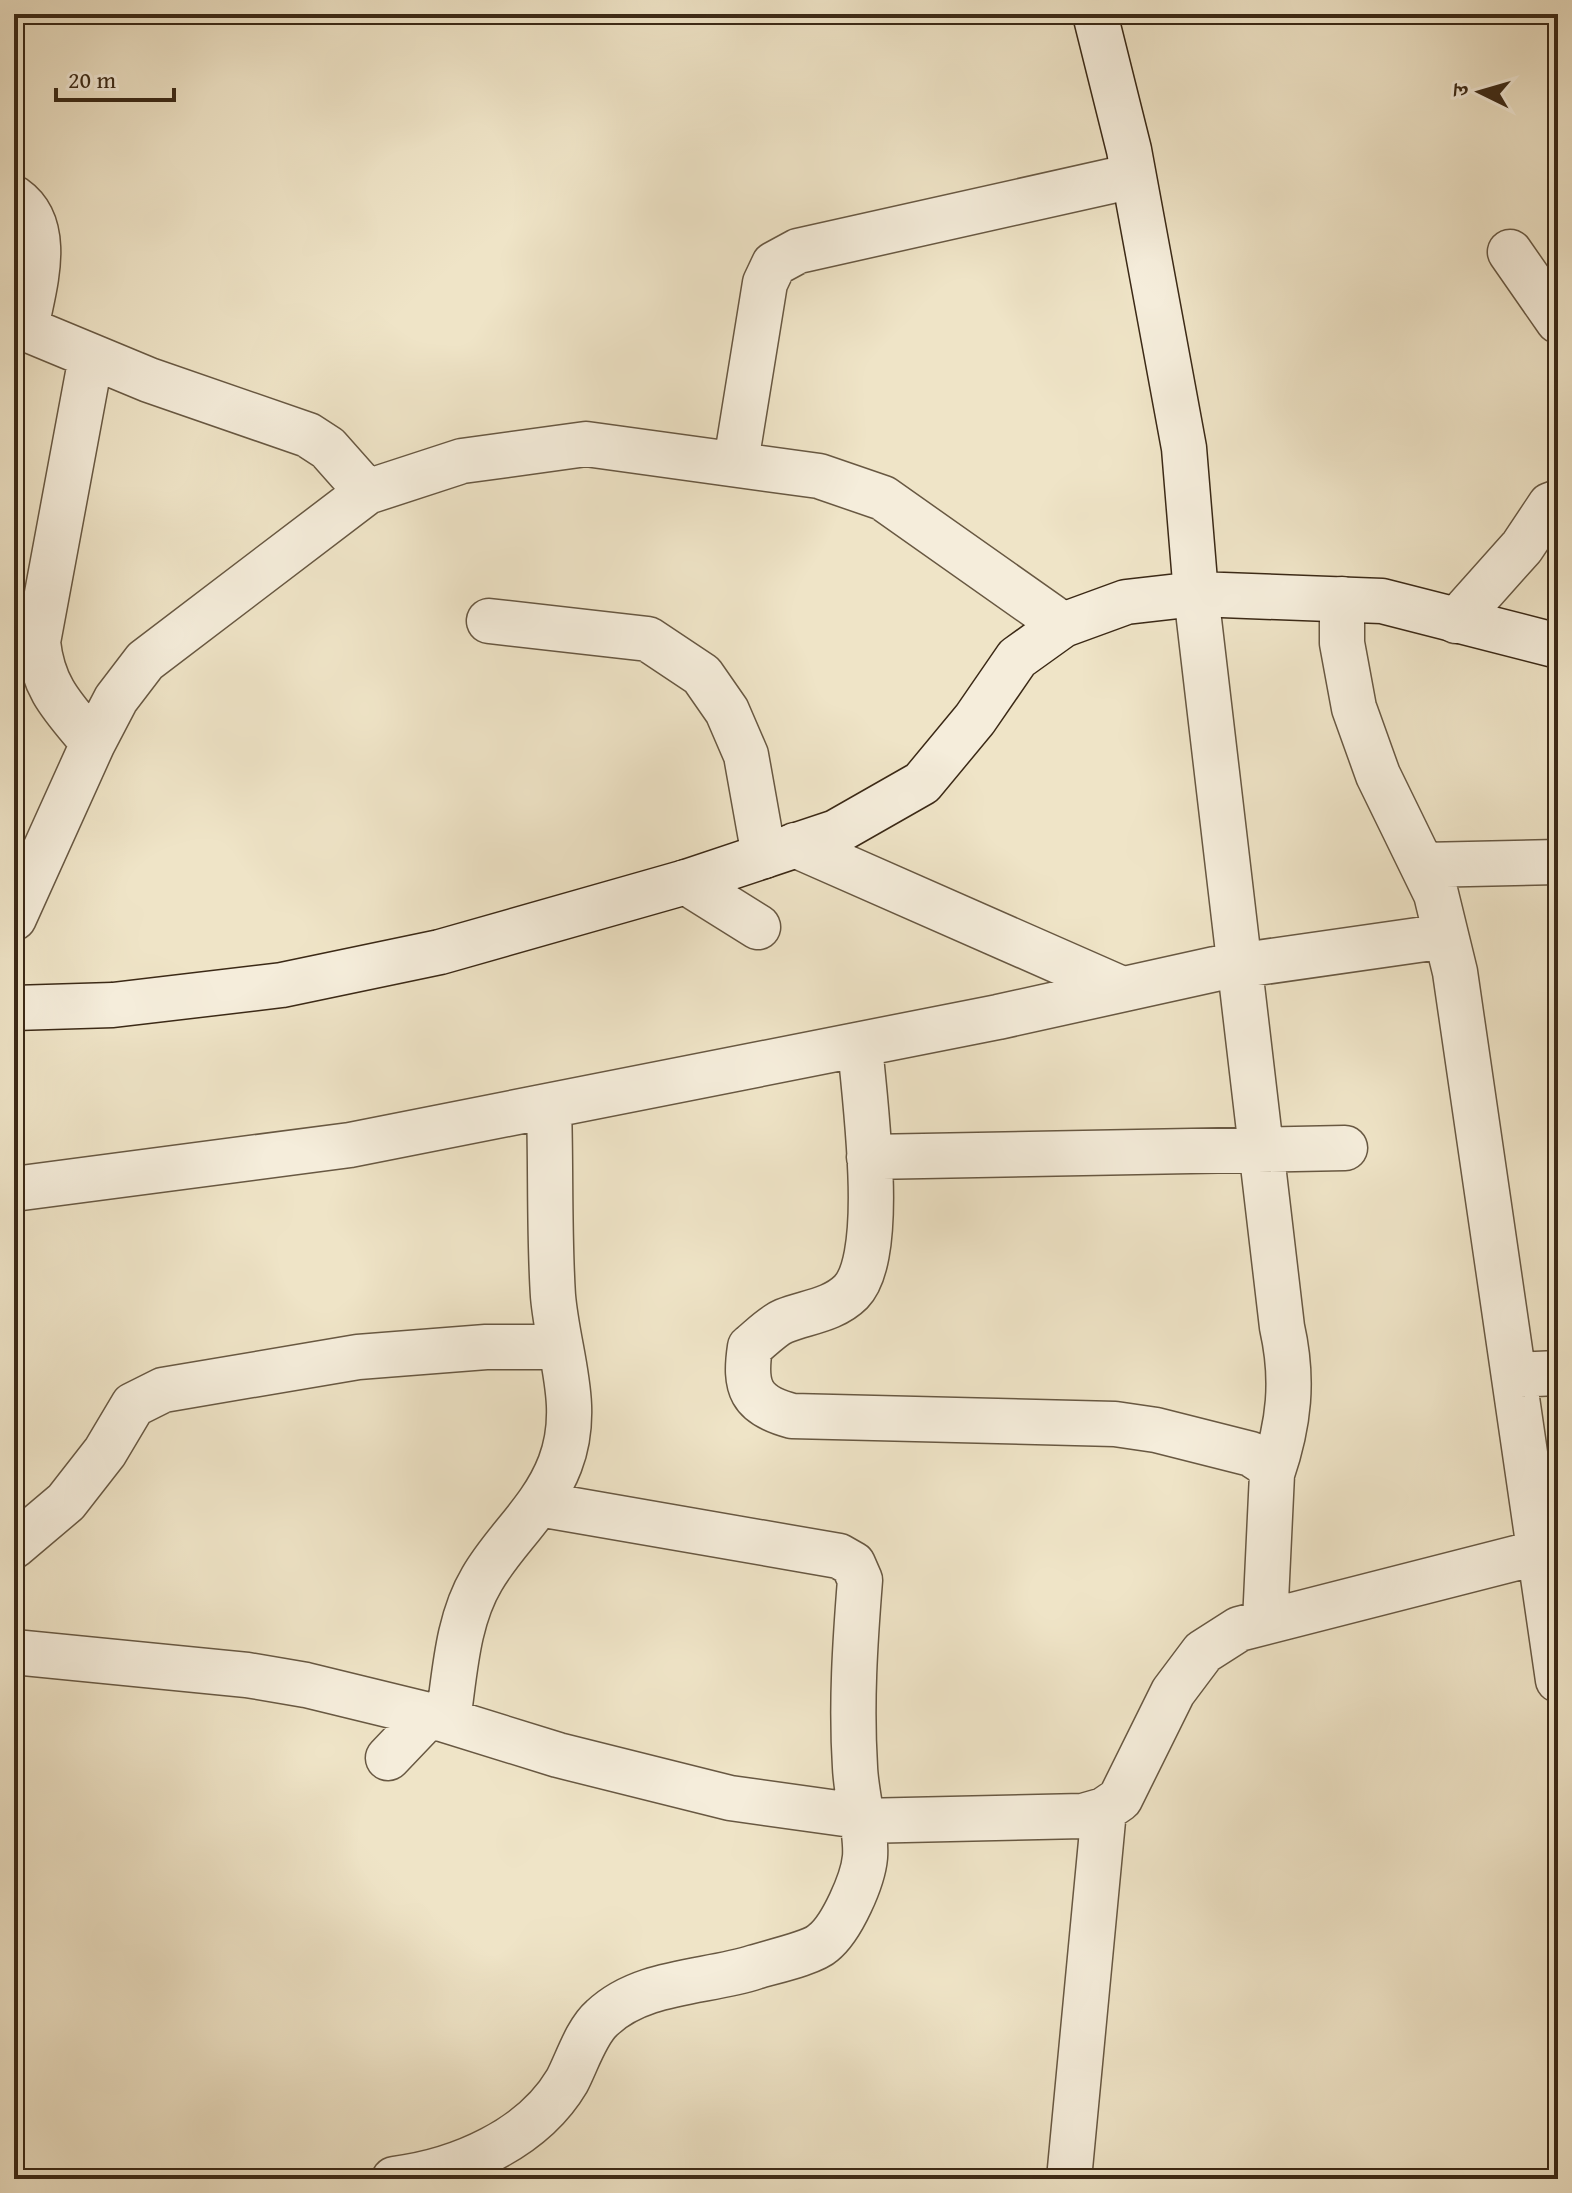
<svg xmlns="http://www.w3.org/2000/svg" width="1572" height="2193" viewBox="0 0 1572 2193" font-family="'Gentium Book Plus','Noto Serif Devanagari',serif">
<rect width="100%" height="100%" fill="#efe4c7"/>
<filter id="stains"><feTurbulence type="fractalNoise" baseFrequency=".0025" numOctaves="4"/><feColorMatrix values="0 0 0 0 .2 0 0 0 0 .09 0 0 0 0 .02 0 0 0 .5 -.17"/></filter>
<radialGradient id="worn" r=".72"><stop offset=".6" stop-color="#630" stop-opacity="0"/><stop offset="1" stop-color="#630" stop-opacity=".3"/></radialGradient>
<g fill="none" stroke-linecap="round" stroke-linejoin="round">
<defs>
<path id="street" d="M14 198C55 227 33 288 26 329
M1510 252 1558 321
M14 324 149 380 308 435 328 448 367 492
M91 357 38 642C43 689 64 708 93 743
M736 462 765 283 774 264 798 251 1133 176
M1196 594 1282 1327C1294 1380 1289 1424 1272 1474
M1342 599V643L1354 708 1378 775 1436 894 1455 972 1558 1680
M489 621 648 639 702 675 727 711 746 755 764 856
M1456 621 1522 547 1550 505 1558 502
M795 845 1122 989
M1423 865 1558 862
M686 882 758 927
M14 918 93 743 116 699 145 661 367 492 462 461 586 444 819 476 883 498 1063 625
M860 1045C864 1098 887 1255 851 1292 833 1310 807 1312 784 1321 772 1326 760 1339 750 1347 744 1387 750 1405 792 1416L1115 1424 1156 1430 1251 1454 1265 1463 1272 1474 1265 1622
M869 1157 1345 1148
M14 1189 350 1145 998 1017 1215 969 1446 936
M1515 1375 1558 1373
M14 1546 66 1502 105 1452 133 1405 163 1390 358 1357 486 1347H559
M14 1652 247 1675 306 1685 429 1715 558 1755 730 1798 859 1816
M448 1720C455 1673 457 1621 482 1579 505 1539 542 1511 560 1464 582 1407 558 1354 553 1296 549 1234 551 1170 549 1108
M388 1758 429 1715
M860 1821 1083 1816 1104 1810 1120 1799 1173 1692 1203 1652 1239 1629 1540 1552
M394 2179C458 2171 532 2140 567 2081 577 2062 586 2032 602 2018 642 1980 706 1983 755 1967 771 1962 812 1953 823 1943 842 1928 863 1880 865 1857 867 1831 856 1795 855 1767 851 1704 855 1643 860 1580L853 1564 839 1556 539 1504
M1069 2179 1104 1810"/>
<path id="secondary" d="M1095 14 1129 150 1184 448 1196 594
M14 1008 113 1005 282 985 440 952 686 882 836 832 922 783 975 719 1017 658 1063 625 1126 602 1196 594 1382 601 1558 646"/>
</defs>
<use href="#street" stroke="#685842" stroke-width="47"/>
<use href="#secondary" stroke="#3b2916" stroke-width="47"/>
<use href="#street" stroke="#f5eddb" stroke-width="44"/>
<use href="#secondary" stroke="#f5eddb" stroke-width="44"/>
</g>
<rect width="1572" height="2193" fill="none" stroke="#efe4c7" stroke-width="48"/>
<rect x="16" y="16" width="1540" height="2161" fill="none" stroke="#3b2916" stroke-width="4"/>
<rect x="24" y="24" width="1524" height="2145" fill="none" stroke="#3b2916" stroke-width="2"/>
<g transform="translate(1480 92) rotate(275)" stroke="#f5eddb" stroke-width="6" paint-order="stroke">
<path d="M0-6L14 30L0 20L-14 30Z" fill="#3b2916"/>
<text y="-12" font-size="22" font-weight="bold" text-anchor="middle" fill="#3b2916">उ</text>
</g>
<path d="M56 88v12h118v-12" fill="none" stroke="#3b2916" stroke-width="4"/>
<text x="68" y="88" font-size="24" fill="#3b2916" stroke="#f5eddb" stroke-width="6" paint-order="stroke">20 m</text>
<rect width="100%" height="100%" filter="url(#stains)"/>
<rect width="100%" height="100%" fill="url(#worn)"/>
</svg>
